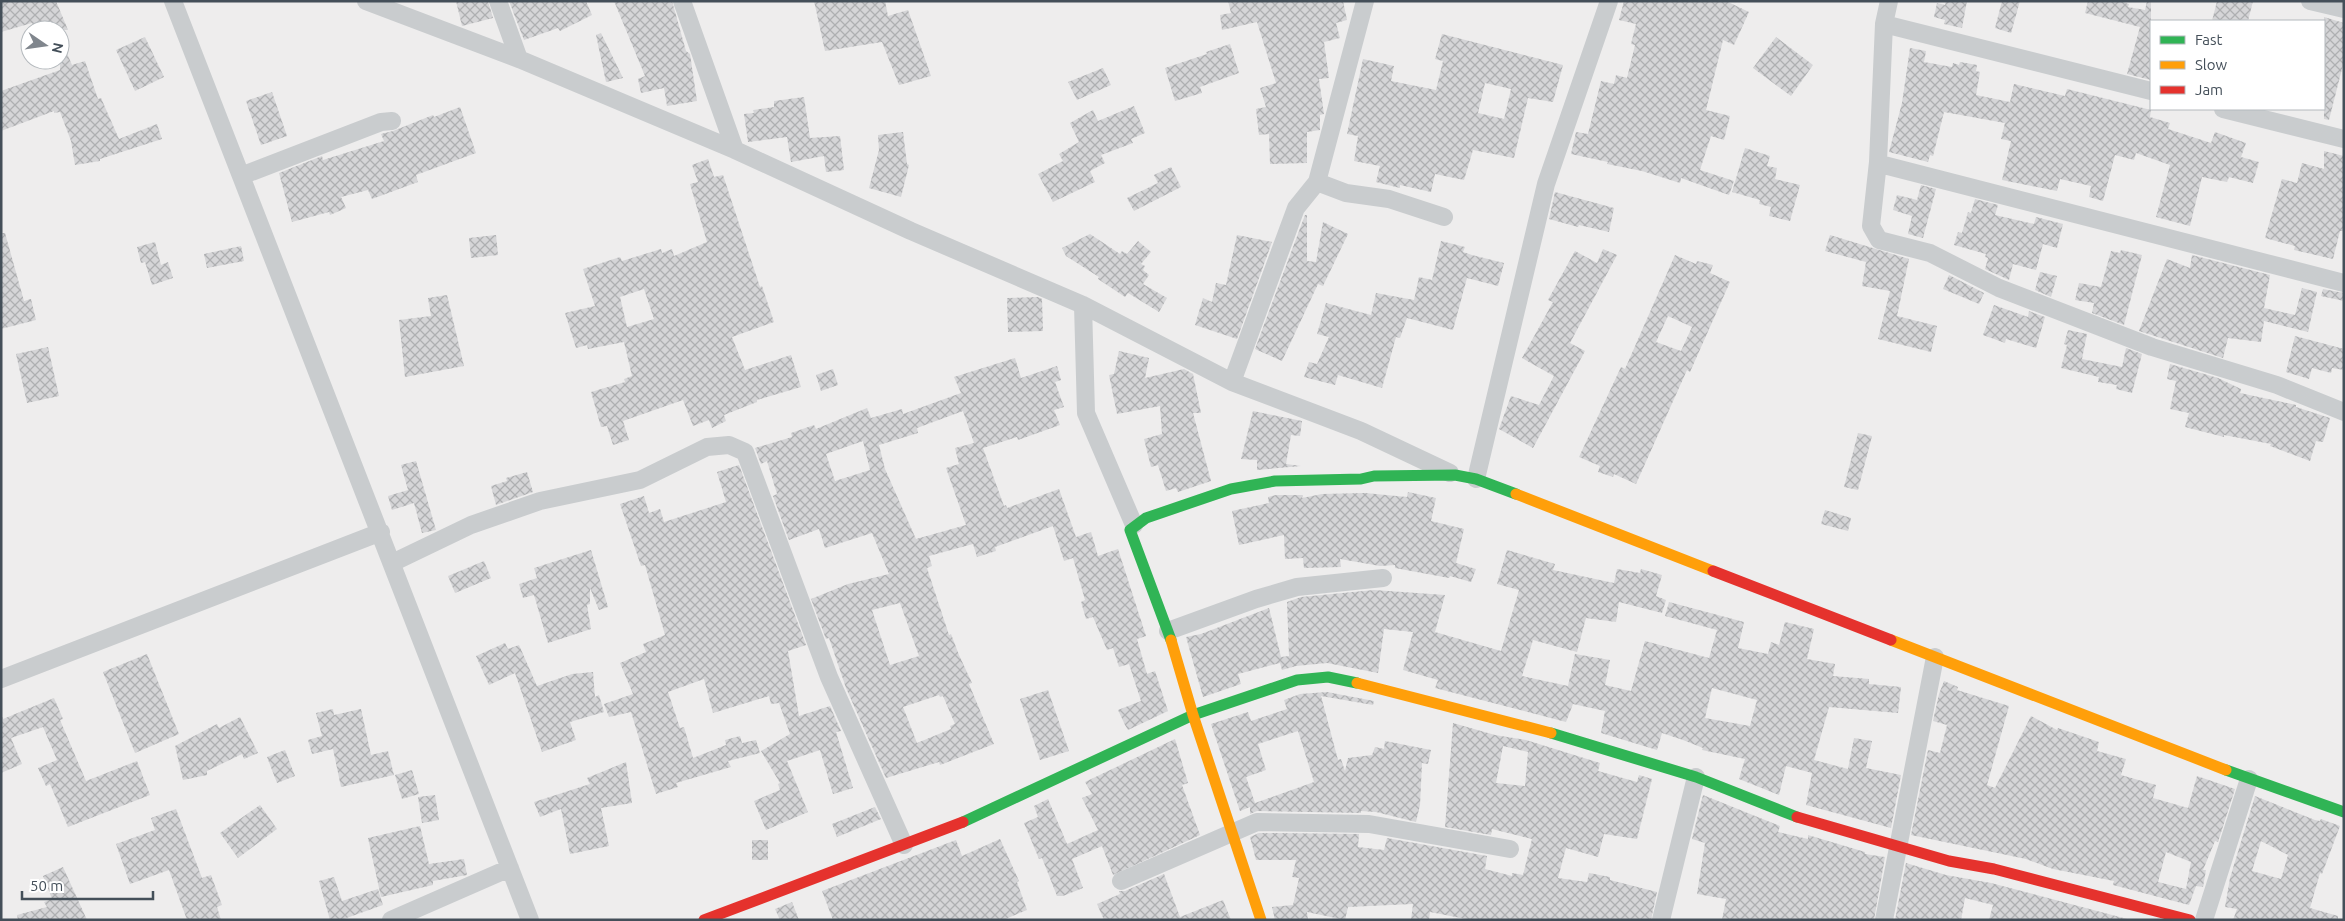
<svg xmlns="http://www.w3.org/2000/svg" width="2345" height="921" viewBox="0 0 2345 921" font-family="Ubuntu,sans-serif">
<defs>
<pattern id="building-cross-hatch" width="8" height="8" patternUnits="userSpaceOnUse" patternTransform="scale(1.25)"><rect width="8" height="8" fill="#d5d5d7"/><path d="M0 0l8 8M0 8l8-8" fill="none" stroke="#aeafb1"/></pattern>
</defs>
<rect width="100%" height="100%" fill="#eeeded"/>
<path fill="url(#building-cross-hatch)" fill-rule="evenodd" d="M1 1H56L68 30H34L32 23 1 32Z
M456 1H488L493 18 462 26Z
M509 1H586L592 15 560 31 558 28 524 40Z
M614 1H672L686 51 690 54 697 101 667 106 664 88 641 93 638 79 645 76Z
M814 1H885L888 16 908 10 931 76 899 85 882 42 825 51Z
M1228 1H1343L1347 20 1336 23 1340 38 1324 42 1329 78 1319 79 1324 114 1320 115V130L1307 132V163L1270 164 1269 134 1259 135 1256 109 1266 107 1260 88 1276 83 1257 22 1222 30 1220 15 1231 13Z
M1624 1H1726L1749 12 1734 45 1723 40 1706 110 1730 116 1724 140 1711 136 1700 170 1734 181 1729 195 1681 178 1680 183 1642 171 1607 164 1608 162 1571 154 1576 132 1588 134 1601 81 1614 84 1616 75 1627 78 1635 45 1631 44 1636 24 1619 20Z
M1946 1H1967L1962 28 1944 24 1945 20 1934 17 1937 3 1945 5Z
M2002 1H2020L2011 33 1995 28Z
M2088 1H2119L2129 4 2128 7 2145 10 2147 1 2151 2V80L2127 74 2140 27 2085 13Z
M2217 1H2253L2248 21H2212Z
M2324 17 2344 23V61L2329 120 2324 119Z
M601 33 623 78 606 82 596 35Z
M1442 34 1563 65 1553 102 1528 98 1514 158 1473 150 1464 180 1435 174 1431 192 1400 185V188L1376 182 1380 166 1354 161 1358 136 1347 134 1363 59 1394 66 1391 81 1436 90 1443 61 1435 59ZM1485 83 1511 89 1504 119 1478 113Z
M60 37 72 65 85 61 98 99 101 98 119 139 157 124 162 139 100 159V161L75 165 71 141 60 112 54 113V111L1 131V91L60 70Z
M145 37 164 77 135 91 116 50Z
M1776 37 1813 65 1791 96 1753 68Z
M1230 44 1239 73 1200 87 1202 93 1175 101 1165 68 1207 54 1206 52Z
M1910 48 1926 51 1924 62 1952 67 1953 63 1959 65 1960 62 1977 65 1976 71 1980 72 1976 95 2010 102 2014 84 2065 96 2067 89 2151 110 2150 117 2170 123 2168 129 2211 143 2215 132 2246 143 2241 157 2259 162 2253 183 2229 177 2227 182 2202 177 2190 226 2156 217 2170 165 2136 153 2134 160 2115 155 2103 201 2089 197 2091 186 2060 179 2057 191 2002 180 2011 141 2001 139 2005 123 1944 112 1933 156 1930 155 1928 162 1889 152 1902 103Z
M1103 68 1111 85 1077 100 1068 82Z
M272 92 287 136 261 145 246 101Z
M804 97 810 138 840 136 844 170 826 172 824 156 791 162 787 137 748 142 744 114 754 113 753 110 774 107V101Z
M1134 106 1145 133 1131 139 1133 143 1101 155 1105 163 1090 171 1095 182 1053 202 1038 174 1063 161 1059 154 1079 142 1070 123 1093 110 1098 121Z
M460 107 476 153 416 175 418 182 372 199 368 190 341 197 346 208 330 215 329 212 292 222 279 173 322 156 323 160 384 141 381 134 393 131 433 115 434 117Z
M903 132 907 164 909 165 901 197 869 188 879 150 878 135Z
M1745 148 1770 156 1767 166 1777 168 1775 179 1800 185 1790 221 1769 216 1771 207 1759 204 1760 200 1732 192Z
M2324 151 2344 156V231H2340L2333 259 2294 250 2295 246 2265 238 2282 179 2297 183 2302 163 2324 169Z
M708 159 714 177 723 175 760 287 762 286 774 322 732 337 745 370 791 355 801 387 757 400V402L724 415 726 421 712 428 709 420 693 426 683 400 623 421 629 440 613 445 607 426 601 427 591 392 625 382 624 379 632 376 624 342 588 349 587 345 576 348 565 313 595 306 583 269 620 257 622 261 661 249 662 253 672 249 674 256 707 242 690 184 698 182 692 165ZM644 289 654 319 627 327 620 297Z
M1171 167 1181 187 1134 211 1127 198 1158 183 1154 175Z
M1921 185 1936 189 1923 238 1908 234 1912 216 1893 210 1897 195 1917 200Z
M1555 192 1614 208 1609 232 1579 225 1578 227 1549 219Z
M1975 199 1998 205 1995 215 2034 224 2036 217 2063 224 2057 248 2043 244 2036 270 2013 264 2009 280 1985 269 1988 258 1985 257 1986 254 1954 245 1958 232 1962 233 1968 212 1971 213Z
M1305 215H1307V261L1316 262 1323 222 1348 234 1323 286 1318 284 1282 361 1255 349Z
M1 233H5L24 301 31 299 36 320 1 329Z
M1090 234 1120 254 1122 251 1127 254 1138 241 1151 252 1141 264 1145 266 1143 270 1149 275 1143 284 1167 298 1159 312 1128 293 1125 297 1098 279 1099 277 1066 256 1062 248Z
M496 235 498 255 471 258 469 238Z
M1237 235 1272 242 1237 339 1195 325 1203 298 1212 302 1216 283 1226 285Z
M1830 235 1909 259 1897 316 1937 326 1931 352 1878 339 1890 291 1862 286 1866 262 1825 251Z
M1441 241 1465 247 1463 252 1472 255 1504 263 1498 286 1467 278 1453 330 1407 318 1400 338 1396 337 1382 388 1338 375 1335 385 1304 377 1309 362 1317 364 1329 337 1317 334 1326 303 1371 315 1376 293 1414 300 1419 277 1432 280Z
M155 242 161 265 168 262 173 278 152 285 145 262 141 263 137 247Z
M241 246 244 261 207 268 204 254Z
M1603 249 1617 255 1570 343 1585 351 1533 448 1499 429 1511 396 1539 405 1554 376 1522 358 1553 302 1548 300 1575 251 1597 263Z
M2121 250 2142 255 2124 325 2092 313 2094 303 2075 300 2079 283 2101 287 2111 251 2120 253Z
M1675 255 1696 264 1697 261 1713 265 1710 273 1730 282 1690 372 1687 370 1636 484 1614 474 1613 477 1598 472 1600 466 1579 457 1621 367 1625 369ZM1668 316 1692 327 1681 351 1656 342Z
M2192 255 2270 275 2264 308 2295 315 2302 288 2317 292 2308 332 2264 321 2261 342 2228 338 2223 358 2139 331 2167 259 2190 268Z
M2040 272 2057 276 2051 297 2035 290Z
M1949 275 1984 293 1979 304 1943 289Z
M2323 289 2344 293V301L2321 296Z
M447 295 464 366 405 377 399 320 431 316 428 298Z
M1038 297 1042 299 1043 331 1008 332 1007 298Z
M1994 305 2028 317 2029 311 2045 317 2036 348 2006 339 2005 343 1983 335Z
M2068 330 2087 334 2082 359 2122 367 2126 348 2142 354 2132 393 2116 389 2117 385 2098 382 2099 377 2061 368 2067 345 2064 344Z
M2295 336 2344 349V370L2332 368 2331 373 2312 368 2309 379 2286 372Z
M48 347 59 396 27 403 16 354Z
M1119 351 1149 358 1145 378 1184 369 1193 374 1201 413H1193L1211 481 1178 492 1176 488 1166 491 1158 465 1151 467 1144 439 1162 434 1160 406 1117 414 1109 375 1114 374Z
M1015 358 1021 378 1057 366 1061 380 1055 382 1064 407 1054 410 1060 425 1018 440 1017 437 983 448 1004 506 1006 505 1007 508 1059 489 1076 537 1091 532 1098 556 1118 549 1146 636 1137 639 1147 674 1155 671 1168 711 1128 730 1125 725 1118 710 1141 701 1129 664 1119 667 1113 648 1107 650 1093 617 1086 619 1081 602 1085 600 1073 558 1064 561 1053 526 995 547 996 551 977 557 973 544 929 556 932 566 927 568 949 635 951 634 959 655 972 683 969 684 994 744 940 765 939 762 886 778 846 688 829 638 826 639 811 599 848 584 889 574 872 533 825 548 819 529 789 540 773 496 777 494 767 461 761 464 755 448 792 437 791 433 814 425 816 429 867 408 871 418 902 409 903 414 961 393 954 377ZM963 411 974 443 955 448 959 464 946 468 966 525 916 539 885 469 879 445 918 433 917 428ZM863 441 870 470 835 481 826 454ZM900 603 919 656 890 665 872 610ZM939 695 940 697 943 696 955 724 950 726 951 729 917 743 903 707Z
M2170 364 2218 378 2241 389 2240 393 2296 405V407L2330 418 2323 442 2316 441 2310 461 2270 446 2271 444 2224 435V437L2185 427 2189 413 2170 409 2176 381 2167 379Z
M833 369 838 385 821 391 816 375Z
M1253 411 1302 421 1300 436 1291 435 1286 464 1301 466 1257 470V460L1241 459Z
M1858 433 1872 436 1858 490 1844 487Z
M416 461 436 530 422 533 414 503 392 510 388 496 408 490 401 465Z
M739 465 806 645 788 651 799 716 830 706 841 731 836 732 853 788 833 794 820 750 787 761 808 812 766 830 754 801 780 790 778 784 780 783 761 751 790 734 779 703 771 704 769 696 713 713 704 679 668 692 680 728 684 727 693 758 726 745 725 740 740 736 742 743 756 740 760 753 728 761 731 767 676 783 678 787 656 794 631 712 609 717 604 704 633 694 620 663 646 652 643 644 665 635 645 565 641 566 620 504 644 496 649 513 660 509 664 522 726 502 717 472Z
M527 472 533 492 496 505 491 486 507 481 506 478Z
M1408 492 1436 498 1431 521 1464 529 1456 563 1476 569 1471 582 1450 576 1449 578 1395 568V565L1380 566 1340 559 1341 567 1304 568 1303 558 1285 559 1284 535 1239 545 1232 511 1269 503 1268 497 1276 495H1303L1302 498 1322 494 1365 493 1407 497Z
M1825 510 1851 518 1848 531 1821 524Z
M591 550 608 607 599 610 590 588V604L587 605 591 629 548 643 534 595 523 598 519 584 537 578 534 568Z
M1507 550 1555 564 1553 570 1614 583 1617 569 1640 573 1641 569 1662 575 1656 596 1666 600 1662 613 1619 602 1616 622 1586 618 1577 652 1533 640 1522 676 1568 686 1575 654 1610 660 1605 685 1631 691 1645 641 1709 658 1717 630 1665 616 1669 602 1744 622 1738 648 1768 654 1771 642 1779 645 1785 622 1814 629 1807 659 1835 664 1833 676 1869 679V684L1901 687 1898 713 1829 707 1814 760 1848 769 1854 738 1872 741 1866 768 1901 775 1891 828 1806 805 1812 773 1786 766 1779 795 1739 779 1745 759 1702 750 1703 748 1683 740 1662 733 1657 750 1601 733 1605 711 1573 704 1566 722 1435 688 1438 680 1403 670 1413 632 1384 629 1378 673 1327 663 1296 666 1282 670 1280 663 1238 674 1241 684 1203 697 1186 637 1201 634 1269 608 1281 657 1289 656 1287 602 1301 597 1374 590 1445 595 1435 632 1501 651 1519 590 1497 584ZM1712 688 1757 700 1750 726 1705 718Z
M484 561 491 578 455 593 448 576Z
M505 643 508 649 519 645 537 686 572 674 593 672 595 697 599 695 604 712 570 722 576 740 542 752 515 673 489 685 476 656Z
M147 654 179 734 135 753 103 672Z
M1944 681 1958 687 1957 690 2009 706 1987 785 1995 788 2031 716 2057 730 2058 728 2099 742 2097 751 2126 759 2121 775 2156 785 2153 798 2188 808 2197 776 2235 789 2218 842 2215 841 2203 870H2206L2203 887 2196 886 2189 905 2113 885 2114 881 2053 869 2026 859 1911 835 1928 750 1940 753 1947 725 1933 721 1939 694ZM2166 852 2191 862 2186 889 2158 882Z
M1048 690 1069 751 1040 760 1020 699Z
M1327 692 1374 701 1373 705 1321 696 1338 760 1341 759 1345 771 1348 758 1372 755 1375 747 1384 749 1385 741 1431 750 1428 764 1422 763 1420 805 1416 822 1376 812 1361 811V813L1257 811 1250 814V807L1240 811 1211 724 1248 712 1251 721 1287 709 1284 700 1300 694ZM1298 731 1314 782 1255 803 1246 777 1266 770 1258 744Z
M54 698 63 719 60 720 86 781 137 761 150 795 68 827 50 784 46 786 38 768 57 760 43 727 11 738 22 764 1 773V714L3 719Z
M333 709 334 715 361 709 371 755 388 751 394 775 341 787 333 749 312 754 308 740 322 736 316 713Z
M240 717 258 753 244 759 242 754 207 771V775L183 780 175 746 217 724 219 728Z
M1453 723 1495 735 1526 740 1600 763 1598 771 1637 782 1639 775 1652 779 1637 839 1604 834 1598 857 1566 848 1558 878 1587 882 1589 873 1610 877V880L1657 892 1651 920H1471L1430 912 1429 920H1411L1413 904 1348 907 1345 920 1307 912 1308 920H1275L1272 907 1293 905 1299 878 1292 877 1296 860H1256L1250 837 1259 833 1359 834 1358 847 1384 850 1387 838 1487 856 1485 869 1512 876V873L1523 875 1532 839 1492 829 1491 835 1445 827ZM1503 746 1528 752 1525 786 1496 783Z
M1175 739 1188 783 1182 785 1200 835 1113 875 1102 846 1072 859 1083 888 1063 896H1057L1042 858 1039 859 1024 823 1038 817 1034 806 1048 799 1067 844 1098 830 1082 798 1092 794 1085 782Z
M285 750 295 776 277 783 267 757Z
M626 762 632 803 601 808 609 846 570 854 561 809 540 817 534 802 590 784 587 778Z
M412 770 419 794 402 799 395 775Z
M435 795 439 820 422 823 418 797Z
M1703 795 1780 826 1778 832 1808 839V835L1865 852V854L1885 857 1874 920H1722L1726 899 1697 894 1705 843 1692 839Z
M2255 796 2315 820 2320 821 2321 819 2340 826 2322 874 2320 873 2310 908 2338 916V920H2233L2237 909 2225 907 2230 878ZM2261 841 2288 855 2281 879 2252 871Z
M260 805 277 829 238 858 220 833Z
M875 807 881 819 837 837 832 824Z
M176 809 202 878 211 875 222 905 217 907 221 920H187L169 870 130 884 116 844 155 830 151 818Z
M420 826 429 864 464 859 467 875 433 881V885L381 897 368 838Z
M1000 839 1019 881 1017 882 1027 910 1003 920H833L822 891 956 840 962 856Z
M752 840H768V860H752Z
M1906 863 1946 875 1991 883 2131 920H1989L1993 905 1965 898 1961 920H1895Z
M63 867 87 920H18L17 915 47 907 44 902 52 899 43 876Z
M1164 874 1180 917 1223 900 1231 920H1104L1097 904 1120 894 1119 891H1125Z
M334 877 342 901 378 889 383 905 341 920H330L319 881Z
M792 902 799 920H780L775 909Z"/>
<g fill="none" stroke-linecap="round" stroke-linejoin="round">
<path stroke="#c9ccce" stroke-width="18" d="M173 1 530 920
M366 1 519 59 735 150 911 231 1083 305 1232 382 1361 431 1450 473
M498 1 519 59
M682 1 735 150
M1889 1 1884 24 1878 162 1871 226 1879 240 1930 253 1999 288 2152 347 2277 385 2344 412
M2310 1 2344 9
M1884 24 2151 91
M2223 109 2344 139
M1878 162 1880 164 2344 283
M241 176 381 122 392 121
M1317 182 1346 193 1389 199 1444 217
M1083 305 1086 413 1134 525
M1232 382 1296 208 1317 182 1365 1
M1476 479 1546 184 1609 1
M392 563 471 525 540 501 640 480 707 447 729 445 745 452 829 677 904 845
M1168 631 1256 599 1297 587 1383 578
M1 679 381 532
M1121 881 1257 822 1369 824 1510 849
M391 920 510 868
M1661 920 1696 777
M1884 920 1935 657
M2204 920 2249 779"/>
<path stroke="#30b455" stroke-width="11" d="M1171 640 1130 530 1146 518 1231 489 1275 481 1361 479 1374 476 1455 475 1476 479 1516 494
M1551 733 1696 777 1797 817
M2226 770 2344 812
M963 822 1193 715 1297 680 1328 677 1357 683"/>
<path stroke="#ff9f0a" stroke-width="11" d="M1516 494 1713 571
M1171 640 1193 715 1261 920
M1891 640 2226 770
M1357 683 1551 733"/>
<path stroke="#e5322d" stroke-width="11" d="M1713 571 1891 640
M1797 817 1949 861 1994 869 2190 920
M704 920 963 822"/>
</g>
<rect width="2345" height="921" fill="none" stroke="#444f59" stroke-width="5"/>
<rect x="2150" y="20" width="175" height="90" fill="#ffffff" stroke="#b4b9bd"/>
<rect x="2160" y="36" width="25" height="8" fill="#30b455" stroke="#b4b9bd"/>
<text x="2195" y="45" font-size="15" fill="#444f59">Fast</text>
<rect x="2160" y="61" width="25" height="8" fill="#ff9f0a" stroke="#b4b9bd"/>
<text x="2195" y="70" font-size="15" fill="#444f59">Slow</text>
<rect x="2160" y="86" width="25" height="8" fill="#e5322d" stroke="#b4b9bd"/>
<text x="2195" y="95" font-size="15" fill="#444f59">Jam</text>
<g transform="translate(45 45) rotate(103)"><circle r="24" fill="#ffffff" stroke="#b4b9bd"/>
<path d="M0-4L9 19L0 12L-9 19Z" fill="#80868d"/>
<text y="-8" font-size="14" font-weight="bold" text-anchor="middle" fill="#444f59">N</text>
</g>
<path d="M22 891v8h131v-8" fill="none" stroke="#444f59" stroke-width="2.5"/>
<text x="30" y="891" font-size="15" fill="#444f59" stroke="#ffffff" stroke-width="4" paint-order="stroke">50 m</text>
</svg>
